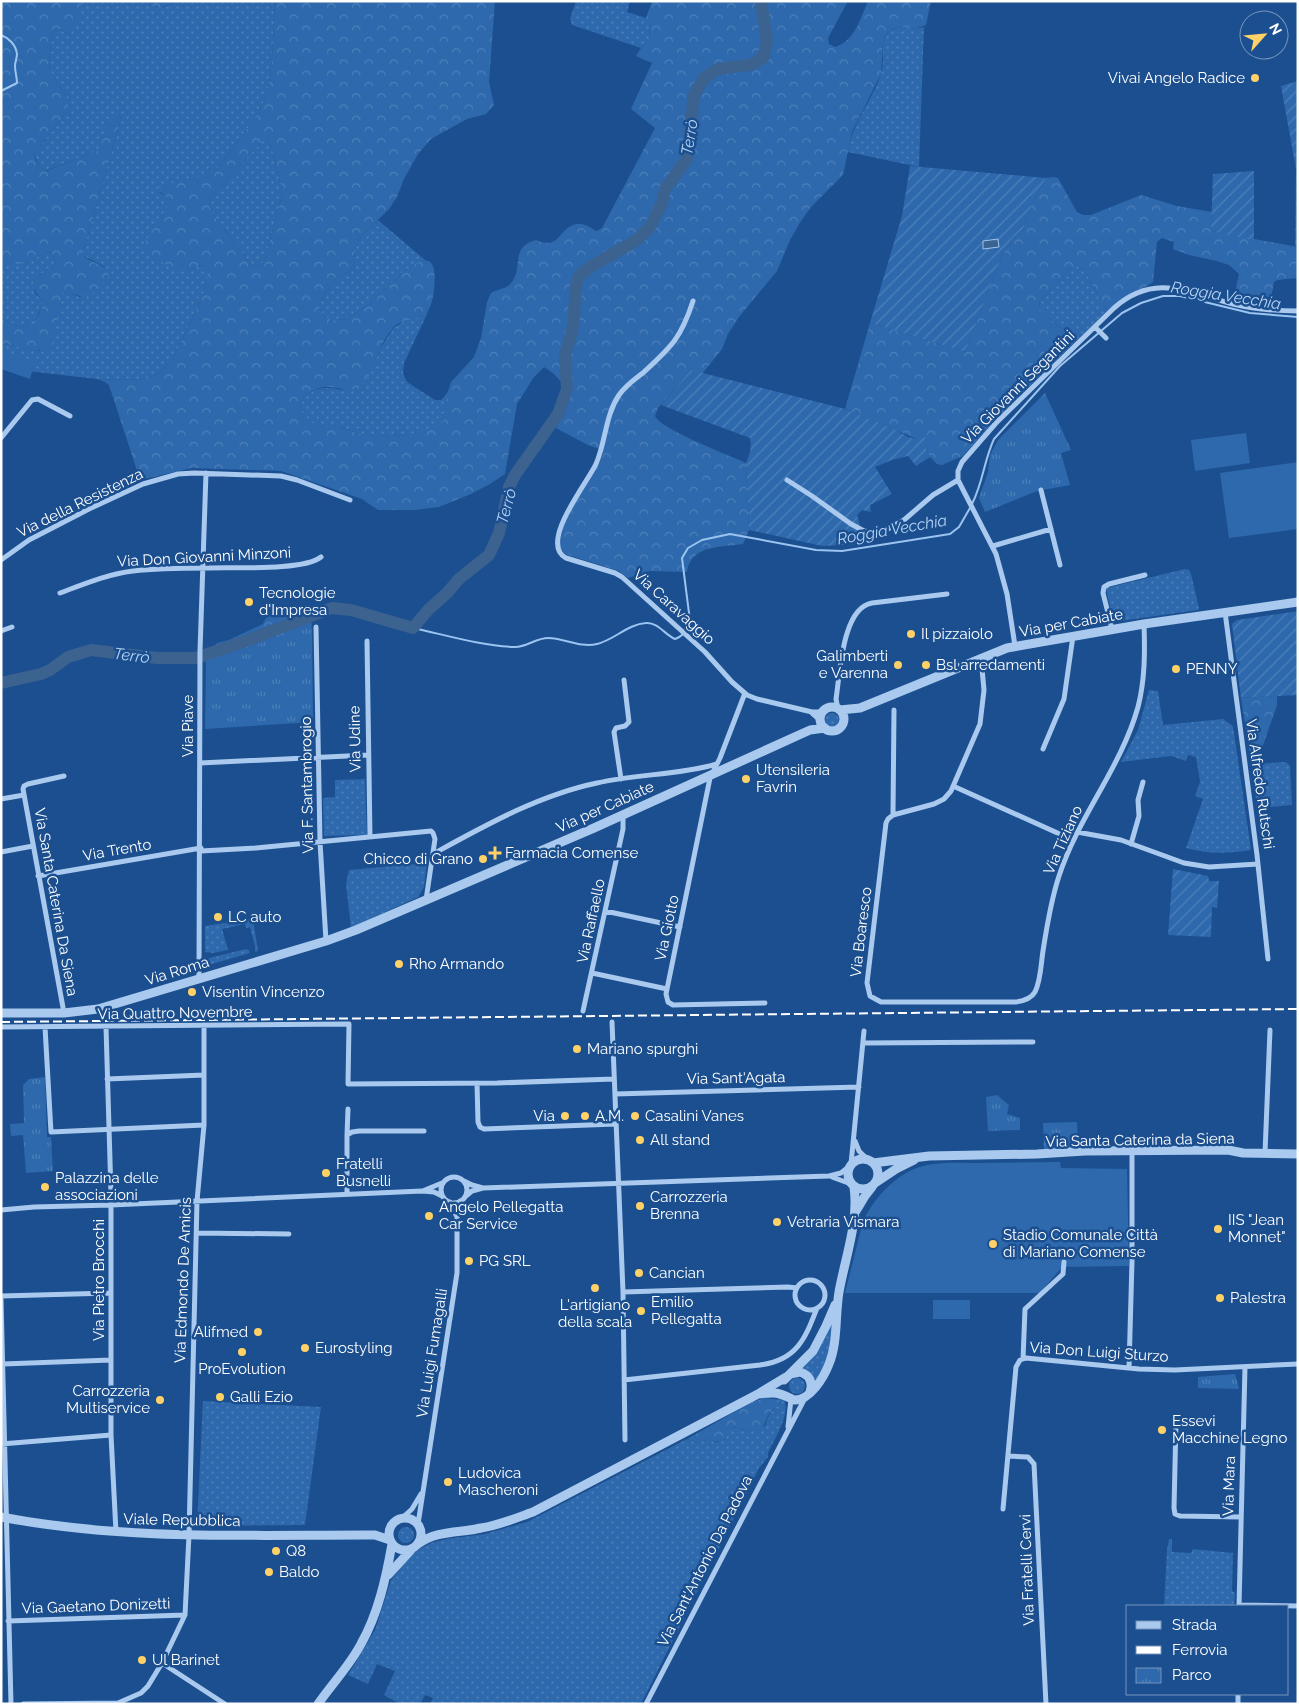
<svg xmlns="http://www.w3.org/2000/svg" width="1299" height="1705" viewBox="0 0 1299 1705" font-family="Raleway,sans-serif">
<defs>
<pattern id="grass-dots" width="8" height="8" patternUnits="userSpaceOnUse" patternTransform="scale(1.25)"><rect width="8" height="8" fill="#2e69ad"/><path d="M2 2h.1M6 6h.1" fill="none" stroke="#4d80b9" stroke-width="1.8" stroke-linecap="round"/></pattern>
<pattern id="forest-crowns" width="20" height="18" patternUnits="userSpaceOnUse" patternTransform="scale(1.25)"><rect width="20" height="18" fill="#2e69ad"/><path d="M2 6a3 3 0 1 1 6 0M12 15a3 3 0 1 1 6 0" fill="none" stroke="#4d80b9"/></pattern>
<pattern id="park-tufts" width="24" height="20" patternUnits="userSpaceOnUse" patternTransform="scale(1.25)"><rect width="24" height="20" fill="#2e69ad"/><path d="M3 7l-1-3M5 7V3M7 7l1-3M15 17l-1-3M17 17v-4M19 17l1-3" fill="none" stroke="#4d80b9"/></pattern>
<pattern id="garden-furrows" width="10" height="10" patternUnits="userSpaceOnUse" patternTransform="scale(1.25)"><rect width="10" height="10" fill="#2e69ad"/><path d="M-1 1l2-2M0 10L10 0M9 11l2-2" fill="none" stroke="#4d80b9"/></pattern>
<pattern id="water-ripples" width="26" height="14" patternUnits="userSpaceOnUse" patternTransform="scale(1.25)"><rect width="26" height="14" fill="#3c6290"/><path d="M2 4q2-2 4 0t4 0M15 11q2-2 4 0t4 0" fill="none" stroke="#597aa1"/></pattern>
</defs>
<rect width="100%" height="100%" fill="#1b4f8f"/>
<path fill="url(#grass-dots)" d="M81 1H149L151 5 164 7 174 3 197 1H271L274 3 275 6C273 32 273 77 265 99 256 121 230 151 216 170L212 174 159 192 167 197 169 202 168 208 187 270 204 265 208 270V277L205 291 171 363 156 375 140 380 97 379 1 368V345L5 344 40 351 63 291 80 297 105 267 84 256 83 252 121 118 119 115 111 118 101 147 97 151 45 171 38 164 34 154 67 112 69 101 50 71 49 62 52 35 55 31 60 29 68 34Z
M576 1H630L627 12 646 18 650 26 649 41 641 48 572 25 570 19Z
M903 27 915 29 924 27 919 167 848 152C852 123 872 101 881 74 885 63 880 44 886 35 889 30 897 28 903 27Z
M263 140H267L271 146 282 190 281 199 265 259 261 265 256 267 251 264 214 216 210 207 211 198Z
M378 220 425 260C415 263 406 269 399 276 384 290 332 348 318 304L336 279 353 269 355 249 358 240Z
M50 252 55 258 54 265 33 280 35 293 40 298 43 304 33 325 21 327 1 319V264L35 258 43 253Z
M1072 267H1079L1085 271 1107 312 1076 341 1041 311 1039 305 1040 300Z
M428 312 404 363 403 373 407 382 435 400H441L445 396 448 391C447 399 448 415 445 421 437 436 379 438 364 435 355 433 347 428 338 427 333 426 328 429 323 428 312 426 305 417 300 409L303 397C318 387 325 386 342 390L373 366 380 349 394 327 408 319 420 317Z
M1185 569 1189 570 1191 574 1199 608 1198 610 1113 622 1106 588Z
M1149 690 1158 691 1163 725 1223 719 1233 726 1251 850C1226 854 1210 854 1186 848L1203 799 1195 796 1200 782 1196 757 1188 755 1186 761 1171 756 1121 762 1138 730Z
M825 720a7 7 0 1 1 14 0a7 7 0 1 1-14 0Z
M1286 762 1290 766 1292 805 1257 808 1252 769 1256 764Z
M365 779 367 835 324 836 323 798 335 797V780Z
M427 863 424 887 418 897 351 928 346 884 349 870Z
M253 919 258 951 255 952V946L250 927 246 928 245 924 222 929 228 950 213 953 205 952V926Z
M246 949 249 950 250 953 205 966V959Z
M834 1318 827 1363 815 1381 808 1371 802 1368Z
M789 1386a8 8 0 1 1 16 0a8 8 0 1 1-16 0Z
M784 1400C791 1414 774 1440 768 1453V1457L759 1468 641 1704H430L433 1698 425 1695 420 1704H400L384 1695 395 1671 377 1664 368 1684 348 1675 375 1630 391 1580 407 1559 421 1548 431 1543 446 1539 485 1534 527 1522 687 1439 698 1443 708 1439 717 1442 725 1439 728 1429 731 1427 751 1431 765 1426C768 1415 774 1407 784 1400Z
M203 1401 321 1407 305 1525 197 1526Z
M398 1535a8 8 0 1 1 16 0a8 8 0 1 1-16 0Z
M1169 1539H1172V1552L1191 1553 1193 1549 1233 1553 1232 1591 1235 1593 1234 1606H1164L1167 1550Z"/>
<path fill="url(#forest-crowns)" fill-rule="evenodd" d="M1 1 81 2C83 11 78 31 68 34L60 29 55 31 52 35 49 62 50 71 69 101 67 112 34 154C35 162 39 166 46 171L97 151C106 141 105 124 114 114L119 115 121 118 83 252 84 256C91 263 102 263 109 272L108 278C87 299 92 299 63 292L52 347C39 355 19 346 5 344L1 345V319L21 327 33 324C36 319 41 312 42 305 44 297 31 293 33 280L54 265 55 258 50 252 43 253 35 258 19 264H1Z
M149 1H197L174 3 156 9 151 5Z
M271 1H495L489 82 494 105 486 114 467 119 431 139 418 154 404 179 397 197 389 209 358 240 355 249 353 269 336 279 318 304C332 348 384 290 399 276 406 269 415 263 425 260 427 261 430 261 431 263 438 269 434 304 428 311 420 322 400 317 392 329 387 336 383 342 380 349 373 363 372 379 357 388 347 393 337 386 327 387 318 387 310 392 303 397L300 409C306 418 310 422 320 426 326 429 333 426 339 427 348 429 357 434 366 435 386 438 430 436 444 421L448 391 451 382 474 357 481 338 487 302 491 293C498 289 507 289 512 282 524 265 509 248 536 240 561 251 558 227 577 224 584 223 591 228 596 231L602 228 655 128 631 109 652 63 636 56 641 48 649 41 650 26 646 18 652 1H848L828 38 829 44 835 47C855 41 860 19 868 1H931L926 25 915 29 903 27 893 29 886 34 883 42 881 74 852 132 843 175 811 207 801 221 790 240 777 271 739 317 728 334 722 349 702 374 691 370 658 408 655 416C660 429 729 455 746 463L749 530 743 544C722 547 690 545 687 572L649 571 628 578 619 571 565 554 560 547C560 512 592 486 603 454L602 450 586 444 554 427 569 394C562 382 556 374 544 367L534 377 517 404 505 474 490 484 471 494 439 507 414 510H378L362 499 281 471 192 468 140 480 109 385 105 382 97 379 140 380 156 375 171 363 205 291 208 271 203 265 187 270H173L149 252 146 247V241L167 208C170 198 165 195 157 190L160 186 207 175 216 170C230 151 256 121 265 99 273 77 273 32 275 6L274 3ZM263 140H267L271 146 282 190 281 199 265 259 261 265 256 267 251 264 214 216 210 207 211 198Z
M1054 177 1058 178 1077 212 1083 215H1091L1141 195 1177 206 1212 212 1211 231 1298 247V278L1277 280 1274 282 1272 293V307L1233 301 1239 274 1229 265 1217 261 1189 255 1173 249 1174 242 1162 238 1157 242 1153 282 1107 312 1085 271 1079 267H1072L1040 300 1039 305 1041 311 1076 341 994 421 963 456 942 465 937 464 930 457 926 449 917 439 845 409 870 323 965 352 1001 258 1011 240 1023 229 1031 206 1046 178Z
M299 610V617L253 637 210 651 217 643 229 640 263 624C270 608 276 618 287 615 291 614 295 612 299 610Z
M300 622 312 623 311 631 206 664 205 657 262 637 279 633 283 627Z
M1277 696V705L1260 754 1250 755 1241 698Z
M764 1398 784 1400C778 1404 772 1410 768 1416 765 1421 765 1426 760 1431H751L732 1427 728 1429V1435C723 1443 716 1442 708 1439L698 1443 687 1439 752 1402Z"/>
<path fill="url(#park-tufts)" d="M1045 393 1071 450 1061 453 1070 485 1037 491 985 512 979 498 988 472 990 455 998 440Z
M304 627 312 628 313 722 205 729 206 664Z
M45 1077 47 1137H51L53 1171 26 1173 23 1135 11 1136 10 1124 24 1123 23 1085 29 1079Z
M997 1095 1009 1105 1007 1114 1020 1118V1130L988 1131 986 1097Z
M1077 1122 1078 1150 1044 1151 1043 1123Z
M1235 1374 1239 1389 1198 1388V1377Z"/>
<path fill="url(#garden-furrows)" d="M1298 81V247L1295 246 1296 169 1281 86Z
M910 166 1046 178 1031 206 1023 229 1011 240 1001 258 965 352 870 323 902 216Z
M1254 171V240L1211 231 1213 174Z
M691 370 845 409 896 430 908 437 917 439 925 437 926 449 930 457 916 466 908 456 892 460 875 467 892 494 870 505 871 512 862 510 857 515 865 543 848 545 822 546 749 530 746 463C750 454 752 447 750 438L661 405Z
M1298 611V695L1241 698 1232 624 1237 620Z
M1173 869 1208 876 1209 881H1219L1217 908 1212 907 1211 937 1168 935Z"/>
<path fill="#2e69ad" d="M2 351 35 362 30 379 1 369Z
M1246 433 1250 463 1195 471 1191 440Z
M1298 462V529L1229 538 1220 473Z
M1060 1162 1061 1168 1127 1169 1129 1266 1062 1267 1040 1293H845L863 1221C877 1193 902 1167 934 1164 949 1162 965 1163 980 1163 1007 1163 1034 1162 1060 1162Z
M933 1300H970V1319H933Z"/>
<path fill="url(#water-ripples)" stroke="#9cc4f0" d="M998 239 999 247 983 249V241Z"/>
<g fill="none" stroke-linecap="round" stroke-linejoin="round">
<path stroke="#9cc4f0" stroke-width="2" d="M1 35C9 38 16 45 17 54 17 58 15 62 15 66 15 72 17 77 17 83L1 91
M972 504C983 483 984 460 994 439L1060 366 1122 313 1141 303 1163 296H1180L1250 313 1298 317
M413 628C446 635 481 646 515 647 527 647 536 638 548 638 564 638 580 648 597 644 614 640 628 624 646 623 658 622 665 635 675 639 684 636 687 629 690 621L682 558 688 548 702 540 730 534 816 550 842 551 950 534 959 527 970 508"/>
<path stroke="#3c6290" stroke-width="12" d="M1 683 41 674 50 670 68 657 91 650 157 658H196L246 641 332 608 351 610 413 628 428 610 447 593 459 579 489 555 499 533 509 487 515 475 558 414 567 389 565 356 573 327 576 286 579 276 590 267 637 240 650 227 662 203 665 189 687 159 694 95 704 78 718 69 750 65 763 58 767 42 761 1"/>
<path stroke="#a9c9ee" stroke-width="5" d="M693 301C681 338 672 346 644 372 635 379 625 386 619 395 605 416 606 441 596 464 588 482 538 543 566 558L615 573 622 577 705 652 732 682 747 695 757 699 812 712H823
M1095 327 1106 338
M1 438 32 400 38 399 70 416
M787 480 812 496 851 524 864 531 875 533 884 531 904 520 933 495 958 480
M1041 490 1060 565
M993 546 1051 529
M1 560 29 540 89 509 143 484 178 474 194 473 281 476 297 480 350 500
M60 593C84 584 108 574 133 571 158 568 184 568 209 568 233 567 304 571 321 557
M1225 612 1257 855 1268 959
M316 627 320 842 326 941
M1112 629 1103 593 1104 587 1109 584 1145 575
M1 631 12 627
M367 641 370 837
M1015 646 1007 594 996 554 958 480V471L962 462 996 423 1114 308C1155 272 1189 293 1233 304 1254 309 1276 311 1298 311
M981 658 984 690 980 724 951 791 944 799 934 804 893 815 888 819 886 823 867 983 870 996 881 1002H1016C1023 1001 1031 999 1035 992 1041 980 1041 963 1043 951 1047 925 1051 900 1059 876 1078 817 1121 768 1138 707 1145 680 1145 652 1144 624
M745 693 720 758 710 778 666 994 668 1002 673 1005 765 1003
M838 709 836 699C840 674 842 608 872 603L947 594
M812 713 820 720
M1043 749 1064 699 1073 636
M200 763 368 755
M621 779 614 732 616 728 625 726 629 722 624 680
M953 786 1073 840
M1 799 24 795
M893 815 894 710
M1077 832 1121 840 1184 863 1209 867 1258 864
M1131 844 1139 816 1138 800 1143 782
M201 851 256 848 431 831 433 833 435 839 426 900
M1 852 33 846
M433 854C484 826 539 795 597 783 637 774 678 775 717 764
M38 876 201 848
M605 911 680 927
M592 973 667 989
M199 979 200 651 206 473
M583 1011 623 829V815
M64 1013 23 789 24 786 28 784 64 776
M612 1022 623 1292 625 1440
M1 1027 349 1024 348 1084 497 1083 614 1079
M45 1027 51 1132 204 1125
M106 1027 111 1194V1435L116 1532
M863 1043 1033 1042
M107 1079 204 1075
M477 1083 478 1122 480 1127 484 1129 616 1124
M615 1094 859 1087
M347 1135 348 1109
M855 1141 859 1151 869 1161
M1265 1153 1270 1030
M851 1164 864 1031
M441 1190a13 13 0 1 1 26 0a13 13 0 1 1-26 0Z
M832 1177 851 1184
M464 1181 472 1185 483 1188 829 1176 841 1173 851 1165
M425 1190 442 1183
M347 1194V1135L352 1132 359 1131H424
M466 1196 472 1191 483 1188
M450 1202 457 1217
M1 1210 34 1207 111 1205 422 1191 434 1192 442 1196
M196 1233 289 1234
M795 1295a15 15 0 1 1 30 0a15 15 0 1 1-30 0Z
M623 1292 788 1287 797 1288
M1 1296 111 1293
M1 1298 11 1704
M1023 1359 1025 1309 1063 1274 1064 1262
M3 1364 111 1360
M1129 1368 1132 1261V1156
M624 1380 760 1365C797 1360 805 1339 817 1308
M1176 1422 1174 1508 1175 1514 1180 1516 1241 1517
M788 1427 791 1399
M1 1444 111 1435
M1008 1456 1028 1457 1034 1464 1046 1704
M1003 1509 1016 1367 1020 1360 1026 1358 1139 1369 1175 1370 1298 1364
M401 1519 412 1509 421 1494
M418 1524 457 1273V1218L460 1201
M1239 1605 1298 1606
M1239 1606 1245 1367
M8 1621 185 1615
M162 1663 225 1704
M23 1704 118 1703 141 1693 148 1686 162 1663 185 1615 189 1535 197 1201 204 1125V1025
M646 1704 805 1398
M1238 1704V1694"/>
<path stroke="#a9c9ee" stroke-width="9" d="M820 719a12 12 0 1 1 24 0a12 12 0 1 1-24 0Z
M840 710 860 708 1007 648 1144 624 1298 602
M1 1013H64L98 1009 326 941 356 930 594 828 810 730 825 728
M848 1174a15 15 0 1 1 30 0a15 15 0 1 1-30 0Z
M873 1163 929 1156 1037 1154 1085 1151 1228 1150 1243 1153 1298 1154
M875 1183 896 1169 914 1160
M856 1211 865 1196 872 1187
M790 1374 800 1372C810 1375 813 1383 810 1392
M784 1380 813 1351 826 1326 835 1305
M758 1394C776 1392 778 1392 794 1400 810 1401 824 1377 829 1364 838 1342 835 1316 839 1292 845 1258 859 1222 854 1187
M1 1517C121 1540 243 1535 364 1535H375L390 1540
M389 1534a16 16 0 1 1 32 0a16 16 0 1 1-32 0Z
M418 1544C437 1530 460 1533 481 1528 500 1525 516 1518 533 1512L758 1394 786 1377
M388 1575 411 1550
M318 1704C332 1684 350 1665 361 1644 378 1614 386 1578 392 1544"/>
<path stroke="#fff" stroke-width="2" stroke-dasharray="9 4" stroke-linecap="butt" d="M1 1022 1298 1009"/>
</g>
<g fill="#ffd166" stroke="#1b4f8f" stroke-width="2">
<circle cx="1255" cy="78" r="5"/>
<circle cx="249" cy="602" r="5"/>
<circle cx="911" cy="634" r="5"/>
<circle cx="898" cy="665" r="5"/>
<circle cx="926" cy="665" r="5"/>
<circle cx="1176" cy="669" r="5"/>
<circle cx="746" cy="779" r="5"/>
<path d="M492.5 845.5h5v5h5v5h-5v5h-5v-5h-5v-5h5z"/>
<circle cx="483" cy="859" r="5"/>
<circle cx="218" cy="917" r="5"/>
<circle cx="399" cy="964" r="5"/>
<circle cx="192" cy="992" r="5"/>
<circle cx="577" cy="1049" r="5"/>
<circle cx="565" cy="1116" r="5"/>
<circle cx="585" cy="1116" r="5"/>
<circle cx="635" cy="1116" r="5"/>
<circle cx="640" cy="1140" r="5"/>
<circle cx="326" cy="1173" r="5"/>
<circle cx="45" cy="1187" r="5"/>
<circle cx="640" cy="1206" r="5"/>
<circle cx="429" cy="1216" r="5"/>
<circle cx="777" cy="1222" r="5"/>
<circle cx="1218" cy="1229" r="5"/>
<circle cx="993" cy="1244" r="5"/>
<circle cx="469" cy="1261" r="5"/>
<circle cx="639" cy="1273" r="5"/>
<circle cx="595" cy="1288" r="5"/>
<circle cx="1220" cy="1298" r="5"/>
<circle cx="641" cy="1311" r="5"/>
<circle cx="258" cy="1332" r="5"/>
<circle cx="305" cy="1348" r="5"/>
<circle cx="242" cy="1352" r="5"/>
<circle cx="220" cy="1397" r="5"/>
<circle cx="160" cy="1400" r="5"/>
<circle cx="1162" cy="1430" r="5"/>
<circle cx="448" cy="1482" r="5"/>
<circle cx="276" cy="1551" r="5"/>
<circle cx="269" cy="1572" r="5"/>
<circle cx="142" cy="1660" r="5"/>
</g>
<g text-anchor="middle" stroke-width="5" stroke-linejoin="round" paint-order="stroke">
<g font-size="15" fill="#fff" stroke="#1b4f8f" text-anchor="start">
<text x="1245" y="83" text-anchor="end">Vivai Angelo Radice</text>
<text x="259" y="598">Tecnologie<tspan x="259" dy="17">d'Impresa</tspan></text>
<text x="921" y="639">Il pizzaiolo</text>
<text x="888" y="661" text-anchor="end">Galimberti<tspan x="888" dy="17">e Varenna</tspan></text>
<text x="936" y="670">Bsl arredamenti</text>
<text x="1186" y="674">PENNY</text>
<text x="756" y="775">Utensileria<tspan x="756" dy="17">Favrin</tspan></text>
<text x="505" y="858">Farmacia Comense</text>
<text x="473" y="864" text-anchor="end">Chicco di Grano</text>
<text x="228" y="922">LC auto</text>
<text x="409" y="969">Rho Armando</text>
<text x="202" y="997">Visentin Vincenzo</text>
<text x="587" y="1054">Mariano spurghi</text>
<text x="555" y="1121" text-anchor="end">Via</text>
<text x="595" y="1121">A.M.</text>
<text x="645" y="1121">Casalini Vanes</text>
<text x="650" y="1145">All stand</text>
<text x="336" y="1169">Fratelli<tspan x="336" dy="17">Busnelli</tspan></text>
<text x="55" y="1183">Palazzina delle<tspan x="55" dy="17">associazioni</tspan></text>
<text x="650" y="1202">Carrozzeria<tspan x="650" dy="17">Brenna</tspan></text>
<text x="439" y="1212">Angelo Pellegatta<tspan x="439" dy="17">Car Service</tspan></text>
<text x="1228" y="1225">IIS "Jean<tspan x="1228" dy="17">Monnet"</tspan></text>
<text x="787" y="1227">Vetraria Vismara</text>
<text x="1003" y="1240">Stadio Comunale Città<tspan x="1003" dy="17">di Mariano Comense</tspan></text>
<text x="479" y="1266">PG SRL</text>
<text x="649" y="1278">Cancian</text>
<text x="1230" y="1303">Palestra</text>
<text x="651" y="1307">Emilio<tspan x="651" dy="17">Pellegatta</tspan></text>
<text x="595" y="1310" text-anchor="middle">L'artigiano<tspan x="595" dy="17">della scala</tspan></text>
<text x="248" y="1337" text-anchor="end">Alifmed</text>
<text x="315" y="1353">Eurostyling</text>
<text x="242" y="1374" text-anchor="middle">ProEvolution</text>
<text x="150" y="1396" text-anchor="end">Carrozzeria<tspan x="150" dy="17">Multiservice</tspan></text>
<text x="230" y="1402">Galli Ezio</text>
<text x="1172" y="1426">Essevi<tspan x="1172" dy="17">Macchine Legno</tspan></text>
<text x="458" y="1478">Ludovica<tspan x="458" dy="17">Mascheroni</tspan></text>
<text x="286" y="1556">Q8</text>
<text x="279" y="1577">Baldo</text>
<text x="152" y="1665">Ul Barinet</text>
</g>
<g font-size="15" fill="#fff" stroke="#1b4f8f">
<text transform="translate(1018 387) rotate(-45)" y="5">Via Giovanni Segantini</text>
<text transform="translate(80 503) rotate(-26)" y="5">Via della Resistenza</text>
<text transform="translate(204 557) rotate(-3)" y="5">Via Don Giovanni Minzoni</text>
<text transform="translate(674 607) rotate(42)" y="5">Via Caravaggio</text>
<text transform="translate(1071 623) rotate(-10)" y="5">Via per Cabiate</text>
<text transform="translate(188 726) rotate(-90)" y="5">Via Piave</text>
<text transform="translate(355 739) rotate(-91)" y="5">Via Udine</text>
<text transform="translate(1260 784) rotate(82)" y="5">Via Alfredo Rutschi</text>
<text transform="translate(307 785) rotate(-91)" y="5">Via F. Santambrogio</text>
<text transform="translate(605 807) rotate(-24)" y="5">Via per Cabiate</text>
<text transform="translate(1063 840) rotate(-66)" y="5">Via Tiziano</text>
<text transform="translate(117 850) rotate(-10)" y="5">Via Trento</text>
<text transform="translate(56 902) rotate(80)" y="5">Via Santa Caterina Da Siena</text>
<text transform="translate(591 921) rotate(-78)" y="5">Via Raffaello</text>
<text transform="translate(667 928) rotate(-78)" y="5">Via Giotto</text>
<text transform="translate(861 932) rotate(-83)" y="5">Via Boaresco</text>
<text transform="translate(177 971) rotate(-17)" y="5">Via Roma</text>
<text transform="translate(175 1013) rotate(-1)" y="5">Via Quattro Novembre</text>
<text transform="translate(736 1078) rotate(-1)" y="5">Via Sant'Agata</text>
<text transform="translate(1140 1140) rotate(-1)" y="5">Via Santa Caterina da Siena</text>
<text transform="translate(99 1280) rotate(-90)" y="5">Via Pietro Brocchi</text>
<text transform="translate(183 1280) rotate(-88)" y="5">Via Edmondo De Amicis</text>
<text transform="translate(1099 1352) rotate(4)" y="5">Via Don Luigi Sturzo</text>
<text transform="translate(432 1353) rotate(-81)" y="5">Via Luigi Fumagalli</text>
<text transform="translate(1229 1486) rotate(-88)" y="5">Via Mara</text>
<text transform="translate(182 1520) rotate(1)" y="5">Viale Repubblica</text>
<text transform="translate(705 1561) rotate(-63)" y="5">Via Sant'Antonio Da Padova</text>
<text transform="translate(1027 1570) rotate(-92)" y="5">Via Fratelli Cervi</text>
<text transform="translate(96 1606) rotate(-2)" y="5">Via Gaetano Donizetti</text>
</g>
<g font-size="16" font-style="italic" fill="#b5d3f5" stroke="#1b4f8f">
<text transform="translate(689 137) rotate(-81)" y="6">Terrò</text>
<text transform="translate(1226 295) rotate(9)" y="6">Roggia Vecchia</text>
<text transform="translate(506 506) rotate(-75)" y="6">Terrò</text>
<text transform="translate(892 529) rotate(-10)" y="6">Roggia Vecchia</text>
<text transform="translate(132 655) rotate(7)" y="6">Terrò</text>
</g>
</g>
<rect width="1299" height="1705" fill="none" stroke="#ffffff" stroke-width="5"/>
<rect x="1126" y="1605" width="162" height="90" fill="#1b4f8f" stroke="#7695bc"/>
<rect x="1136" y="1621" width="25" height="8" fill="#a9c9ee" stroke="#7695bc"/>
<text x="1172" y="1630" font-size="15" fill="#ffffff">Strada</text>
<rect x="1136" y="1646" width="25" height="8" fill="#ffffff" stroke="#7695bc"/>
<text x="1172" y="1655" font-size="15" fill="#ffffff">Ferrovia</text>
<rect x="1136" y="1668" width="25" height="15" fill="url(#park-tufts)" stroke="#7695bc"/>
<text x="1172" y="1680" font-size="15" fill="#ffffff">Parco</text>
<g transform="translate(1264 35) rotate(63)"><circle r="24" fill="#1b4f8f" stroke="#7695bc"/>
<path d="M0-4L9 19L0 12L-9 19Z" fill="#ffd166"/>
<text y="-8" font-size="14" font-weight="bold" text-anchor="middle" fill="#ffffff">N</text>
</g>
</svg>
